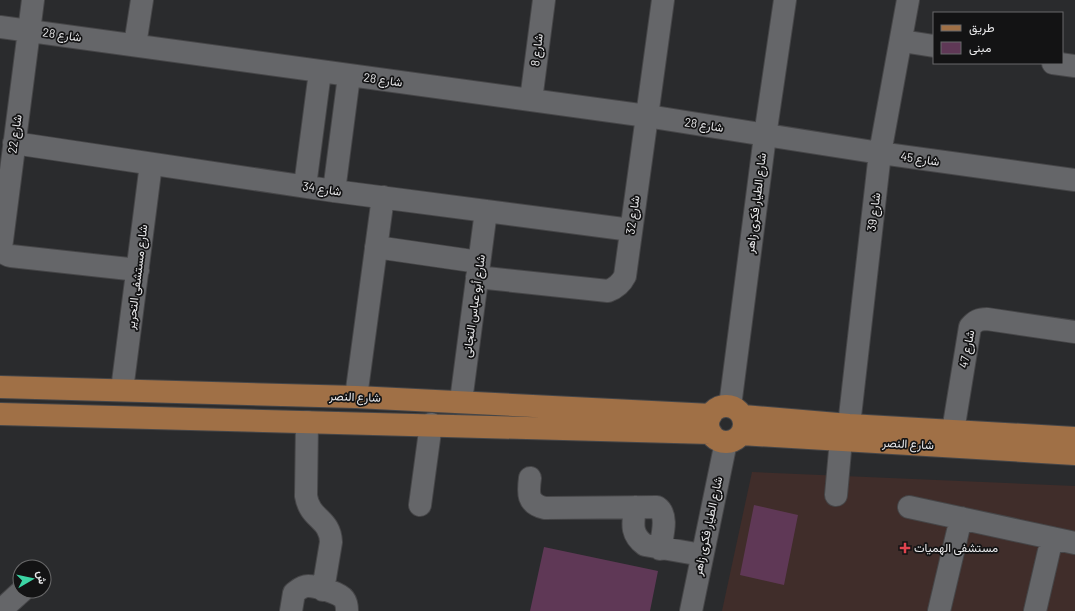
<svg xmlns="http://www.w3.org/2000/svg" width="1075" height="611" viewBox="0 0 1075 611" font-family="Barlow,Vazirmatn,sans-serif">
<rect width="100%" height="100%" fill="#2a2b2d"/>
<path fill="#402d2a" d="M752 472 1075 486V611H722Z"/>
<path fill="#5f3856" d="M754 505 798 515 784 585 740 575Z
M544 547 658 571 650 611H530Z"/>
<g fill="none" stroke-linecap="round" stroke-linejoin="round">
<defs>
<path id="minor" d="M33 0 1 248C3 253 6 255 11 256L138 270
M0 27 647 116 880 153 1075 180
M902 41 934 46
M135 45 142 0
M1053 63 1075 66
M531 100 544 0
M14 143 334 191 631 230
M305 186 320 72
M334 191 349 76
M376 247 479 262
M477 277 608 291C616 288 621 284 625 276L663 0
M122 390 151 164
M356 397 383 197
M461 401 486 211
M730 406 765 136 785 0
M307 422 306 496C310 520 330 518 331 542L323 590
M849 425 880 153 908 0
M953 431 970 327C975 321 979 319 987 319L1075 332
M530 478C528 493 527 504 545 508L657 507C669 515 662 536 660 549
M836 495 841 440
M420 505 431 424
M635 507C633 523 630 534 645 545L702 555
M909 507 1075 543
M0 611 22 591
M291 611 294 593C298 590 302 586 308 586 316 586 340 593 344 599 347 603 347 607 347 611
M691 611 726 442
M939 611 961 518
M1035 611 1052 538"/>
<path id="major" d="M0 387 356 397 711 415
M708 424a18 18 0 1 1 36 0a18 18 0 1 1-36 0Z
M0 414C237 421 474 426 711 433
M743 416 849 425 1075 438
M741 434 1075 454"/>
</defs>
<use href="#minor" stroke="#464648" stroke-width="24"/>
<use href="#major" stroke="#464648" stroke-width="24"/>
<use href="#minor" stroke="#656669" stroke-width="22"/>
<use href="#major" stroke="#a07046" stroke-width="22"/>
</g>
<path fill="#e0444e" stroke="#131314" stroke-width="1.5" d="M903 542h4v4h4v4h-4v4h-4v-4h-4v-4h4z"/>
<g text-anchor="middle" stroke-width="3.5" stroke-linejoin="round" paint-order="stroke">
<g font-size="12" fill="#e9e9eb" stroke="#131314">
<text transform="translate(62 35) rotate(8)" y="4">شارع 28</text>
<text transform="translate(537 50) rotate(-83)" y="4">شارع 8</text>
<text transform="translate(383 80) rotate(8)" y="4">شارع 28</text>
<text transform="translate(704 125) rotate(9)" y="4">شارع 28</text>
<text transform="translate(15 134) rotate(-82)" y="4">شارع 22</text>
<text transform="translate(920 159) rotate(8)" y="4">شارع 45</text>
<text transform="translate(322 189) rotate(8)" y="4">شارع 34</text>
<text transform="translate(756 203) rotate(-83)" y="4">شارع الطيار فكرى زاهر</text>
<text transform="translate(874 212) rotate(-83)" y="4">شارع 39</text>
<text transform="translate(633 215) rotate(-82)" y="4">شارع 32</text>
<text transform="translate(137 277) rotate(-83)" y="4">شارع مستشفى التحرير</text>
<text transform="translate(474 306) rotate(-82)" y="4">شارع أبو عباس التجانى</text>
<text transform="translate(967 349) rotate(-79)" y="4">شارع 47</text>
<text transform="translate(355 397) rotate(2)" y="4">شارع النصر</text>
<text transform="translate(908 444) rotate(3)" y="4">شارع النصر</text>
<text transform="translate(708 526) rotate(-78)" y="4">شارع الطيار فكرى زاهر</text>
</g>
<g font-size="12" fill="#e9e9eb" stroke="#131314" text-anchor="start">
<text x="914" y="552">مستشفى الهميات</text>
</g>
</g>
<rect x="933" y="12" width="130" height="52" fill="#131314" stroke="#69696a"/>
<rect x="941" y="25" width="20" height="6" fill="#a07046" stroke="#69696a"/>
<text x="969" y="32" font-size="12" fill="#e9e9eb">طريق</text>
<rect x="941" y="42" width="20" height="12" fill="#5f3856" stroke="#69696a"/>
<text x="969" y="52" font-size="12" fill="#e9e9eb">مبنى</text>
<g transform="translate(32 579) rotate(81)"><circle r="19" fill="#131314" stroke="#69696a"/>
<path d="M0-3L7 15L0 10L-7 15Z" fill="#3cd4a4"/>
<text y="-6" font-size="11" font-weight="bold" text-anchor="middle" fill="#e9e9eb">ش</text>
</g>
</svg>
